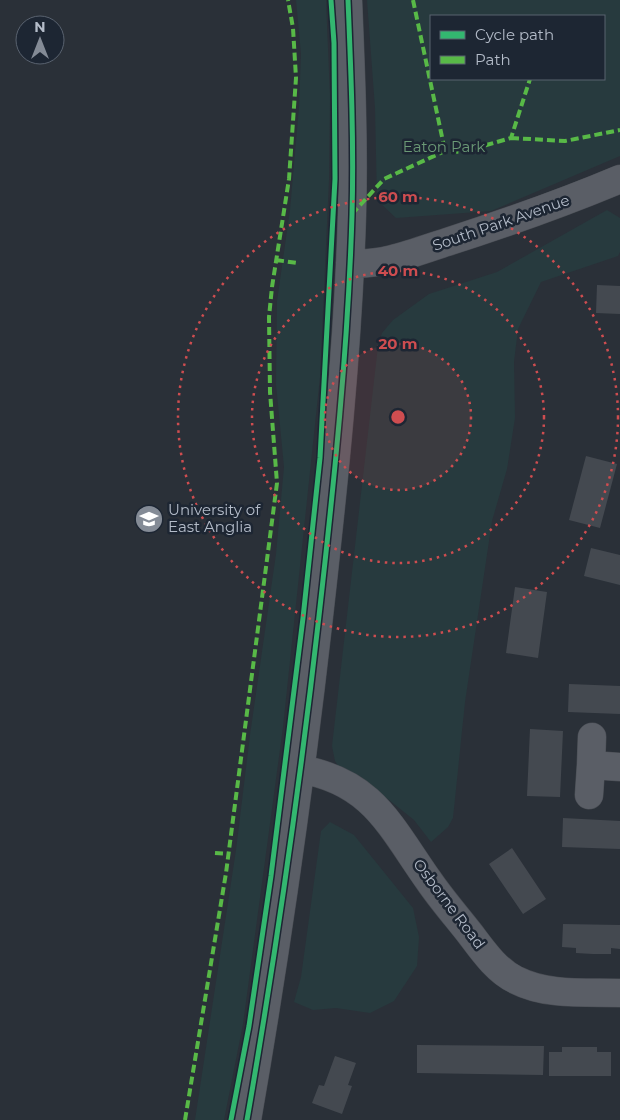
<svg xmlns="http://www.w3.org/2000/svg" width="620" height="1120" viewBox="0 0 620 1120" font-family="Montserrat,sans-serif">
<rect width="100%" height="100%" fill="#2a3038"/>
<path fill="#273a3e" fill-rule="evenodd" d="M296 0H326L330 97 329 180 320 377 283 727 243 1024 224 1120H195L236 850 250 735 276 554 284 467 276 384 277 301 290 210 299 107 301 54Z
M367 0H620V156L491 211 396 218 377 200 375 108ZM431 16H604V79H431Z
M607 210 620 218V252L618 256 541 282 518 329 514 362 515 418 507 469 492 521 465 702 453 818 448 827 431 842 414 820 389 800 343 773 335 761 332 746 378 346 382 333 393 320 429 294 497 272Z
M330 822 354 835 413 908 419 937 417 966 394 1001 370 1013 336 1008 313 1010 294 1002 301 977 321 831Z"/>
<path fill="#444950" d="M597 285 620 286V314L596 313Z
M586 456 617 464 600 528 569 520Z
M591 548 620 555V585L584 576Z
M515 587 547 592 538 658 506 653Z
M569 684 620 686V714L568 712Z
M530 729 563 731 560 797 527 796Z
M563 818 620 821V849L562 847Z
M512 848 546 899 523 914 489 864Z
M563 924 620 925V949L611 948V954H593L576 953V948L562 947Z
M417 1045 544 1046 543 1075 417 1073Z
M562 1047H597V1052H611V1076H549V1052H562Z
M335 1056 356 1063 348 1085 352 1086 342 1114 312 1103 319 1085 324 1086Z"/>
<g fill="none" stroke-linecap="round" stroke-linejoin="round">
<defs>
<path id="minor" d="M350 263C382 266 416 252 447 242 506 223 563 203 620 179
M592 737 591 765 620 767
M300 769C373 782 390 826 429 881 442 900 457 917 471 935 483 951 497 971 516 980 547 996 586 992 620 993
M589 795 591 765
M247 1120C276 953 300 784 319 616 334 483 348 349 352 215 354 143 351 72 348 0"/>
</defs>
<use href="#minor" stroke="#484c53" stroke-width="29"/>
<use href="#minor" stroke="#5a5e66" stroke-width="28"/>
<path stroke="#58b947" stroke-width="4" stroke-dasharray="8 4" stroke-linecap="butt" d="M413 0 445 151
M511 138 565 141 620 130
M352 214 384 179 445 151 462 152 511 138 530 79
M276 260 297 263
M215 853 228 854
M185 1120 226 873 277 483 270 392 269 317 272 287 289 179 296 78 293 28 288 0"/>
<defs>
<path id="cycleway" d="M231 1120 249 1026 271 876 303 618 320 458 335 179 334 43 331 0
M247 1120C276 953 300 784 319 616 334 483 348 349 352 215 354 143 351 72 348 0"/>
</defs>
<use href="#cycleway" stroke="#1d2633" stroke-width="8"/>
<use href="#cycleway" stroke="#33b770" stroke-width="5"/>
</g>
<circle cx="398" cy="417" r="73" fill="#ce4d50" fill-opacity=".12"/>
<g fill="none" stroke="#ce4d50" stroke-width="2.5" stroke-dasharray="2.5 5">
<circle cx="398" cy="417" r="73"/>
<circle cx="398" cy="417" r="146"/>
<circle cx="398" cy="417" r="220"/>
</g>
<defs>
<symbol id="university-disc" viewBox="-11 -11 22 22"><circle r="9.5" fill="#848b96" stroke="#1d2633"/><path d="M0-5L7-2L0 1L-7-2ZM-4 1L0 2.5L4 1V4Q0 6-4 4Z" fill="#fff"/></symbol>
</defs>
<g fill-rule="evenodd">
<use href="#university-disc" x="133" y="503" width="32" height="32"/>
</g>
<g text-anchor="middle" stroke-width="5" stroke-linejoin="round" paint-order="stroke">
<g font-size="15" fill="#6b9a76" stroke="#1d2633">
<text x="444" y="152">Eaton Park</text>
</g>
<g font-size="15" fill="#b4bcc9" stroke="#1d2633">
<text transform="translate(501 223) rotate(-19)" y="5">South Park Avenue</text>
<text transform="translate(449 904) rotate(53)" y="5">Osborne Road</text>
</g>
<g font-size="15" fill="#b4bcc9" stroke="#1d2633" text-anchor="start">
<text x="168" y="515">University of<tspan x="168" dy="17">East Anglia</tspan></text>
</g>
</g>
<circle cx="398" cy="417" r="8" fill="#ce4d50" stroke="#1d2633" stroke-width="2.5"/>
<g font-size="15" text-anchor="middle" font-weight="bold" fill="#ce4d50" stroke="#1d2633" stroke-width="5" stroke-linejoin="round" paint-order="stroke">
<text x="398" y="202">60 m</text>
<text x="398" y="276">40 m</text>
<text x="398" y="349">20 m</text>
</g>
<rect x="430" y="15" width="175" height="65" fill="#1d2633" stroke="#59626f"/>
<rect x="440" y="31" width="25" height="8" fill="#33b770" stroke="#59626f"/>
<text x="475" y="40" font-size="15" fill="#b4bcc9">Cycle path</text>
<rect x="440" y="56" width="25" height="8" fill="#58b947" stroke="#59626f"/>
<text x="475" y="65" font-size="15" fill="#b4bcc9">Path</text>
<g transform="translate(40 40)"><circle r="24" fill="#1d2633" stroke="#59626f"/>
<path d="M0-4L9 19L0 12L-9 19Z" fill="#848b96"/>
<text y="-8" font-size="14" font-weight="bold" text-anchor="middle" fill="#b4bcc9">N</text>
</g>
</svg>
